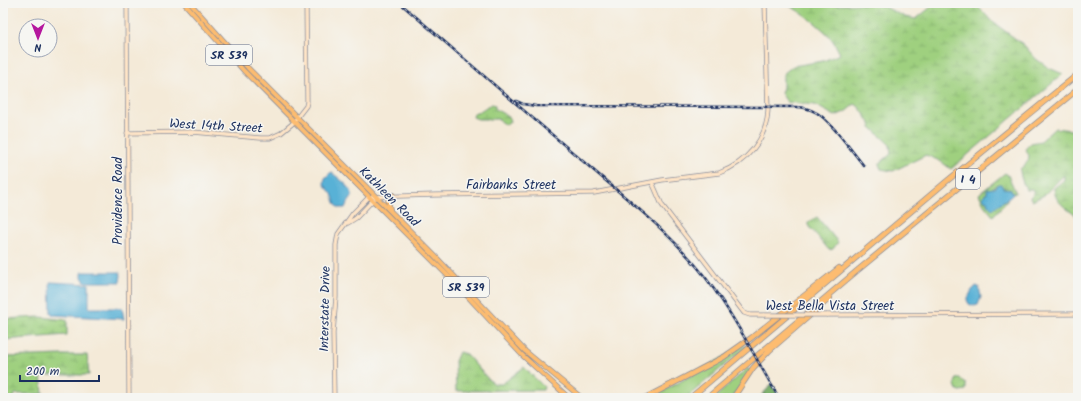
<svg xmlns="http://www.w3.org/2000/svg" width="1081" height="401" viewBox="0 0 1081 401" font-family="Kalam,sans-serif">
<defs>
<pattern id="grass-tufts" width="24" height="20" patternUnits="userSpaceOnUse"><rect width="24" height="20" fill="#9fd07f"/><path d="M3 7l-1-3M5 7V3M7 7l1-3M15 17l-1-3M17 17v-4M19 17l1-3" fill="none" stroke="#88b370"/></pattern>
<pattern id="forest-firs" width="22" height="20" patternUnits="userSpaceOnUse"><rect width="22" height="20" fill="#7fb26e"/><path d="M5 1l3.5 6h-7zM16 11l3.5 6h-7z" fill="#67915e"/></pattern>
<pattern id="wetland-marsh" width="20" height="14" patternUnits="userSpaceOnUse"><rect width="20" height="14" fill="#9fd07f"/><path d="M1 5h8M5 5V1M11 12h8M15 12V8" fill="none" stroke="#88b370"/></pattern>
</defs>
<rect width="100%" height="100%" fill="#f6f6f2"/>
<filter id="ink" filterUnits="userSpaceOnUse"><feTurbulence type="fractalNoise" baseFrequency=".025" numOctaves="2"/><feDisplacementMap in="SourceGraphic" scale="8" xChannelSelector="R" yChannelSelector="G"/><feConvolveMatrix kernelMatrix="1 2 1 2 8 2 1 2 1" color-interpolation-filters="sRGB"/></filter>
<filter id="wash" filterUnits="userSpaceOnUse"><feTurbulence type="fractalNoise" baseFrequency=".012" numOctaves="4" result="noise"/><feDisplacementMap in="SourceGraphic" scale="16" xChannelSelector="R" yChannelSelector="G"/><feGaussianBlur stdDeviation="0.9" result="paint"/><feColorMatrix in="noise" values="0 0 0 0 0 0 0 0 0 0 0 0 0 0 0 0 0 1.4 0 .05"/><feComposite in="paint" operator="in"/></filter>
<g filter="url(#wash)">
<rect width="100%" height="100%" fill="#f4ead8"/>
<path fill="url(#grass-tufts)" stroke="#5d806e" d="M745 345 746 347 686 398H651Z
M748 368 750 371 732 398H714Z"/>
<path fill="url(#forest-firs)" stroke="#4d7066" d="M772 384 780 398H759Z"/>
<path fill="url(#wetland-marsh)" stroke="#5d806e" d="M784 3H820L839 5 872 3 885 7 905 17 916 19 936 3H974L994 23 1024 45 1036 59 1049 68 1063 74 951 169 940 161 926 155 893 171 881 169 879 164 891 154 890 145 871 127 869 121 859 107 855 104 845 112 835 116 815 105 787 102 781 93 783 87V74L793 66 823 61 840 54C837 48 834 41 829 36 816 22 800 11 784 3Z
M492 104 495 105V109L509 117 510 122 506 125 498 119H478L473 117 474 113C483 111 484 107 492 104Z
M1055 128 1071 130H1078V215L1076 216C1067 208 1054 202 1054 188L1064 180V175L1044 195 1032 201 1030 197 1034 193 1032 190H1027C1023 185 1020 175 1020 169 1027 164 1033 157 1025 149L1031 143 1041 141Z
M1005 173 1008 175 1016 193 1013 194 1011 189 1003 188 997 184 983 196V199L987 201 988 205 995 208 1003 201 1008 200 993 216 984 205 979 194Z
M817 217 838 242 833 249 829 250 808 225V223Z
M40 317 67 320V335L3 340V319Z
M459 352 466 354 489 380 495 384H502L524 367 544 387 543 390 456 391 455 361Z
M61 355H87L89 375H41L43 394H15L14 398H3V357Z
M957 378H960L966 384V390L960 391 956 389 955 383Z"/>
<path fill="#59b1d6" stroke="#3a709a" d="M331 172C337 177 354 188 352 197 350 201 346 204 345 208H339L336 205 332 194 324 184 325 178Z
M998 184H1001L1003 188 1011 189 1013 194C1009 199 1007 199 1002 202 998 204 996 208 992 209L988 205 987 201 983 199V196L987 193V189L994 188Z
M82 272H120L121 275 120 282H85L82 277Z
M50 282 89 284V308H122L124 319 54 315 51 313Z
M976 286 979 287 981 297 978 305 974 306 969 304 967 300 972 290Z"/>
</g>
<g filter="url(#ink)">
<g fill="none" stroke-linecap="round" stroke-linejoin="round">
<defs>
<path id="secondary" d="M127 3 129 398
M127 133 193 132 260 138H270L281 133 292 124 306 106 307 102 306 3
M652 182 662 205 744 313 750 315H764
M348 223 356 218 374 199
M827 315 1078 314
M334 398 333 333 336 297V245L338 234 353 213 369 197 435 195 594 193 662 180 719 173C746 163 767 140 768 110L765 3"/>
<path id="primary" d="M184 3 244 71 457 285 522 355 569 398
M190 3 248 68 435 256 525 351 582 398
M390 209 388 201 393 195"/>
<path id="highway" d="M645 398 724 357 751 338 839 268
M690 398 947 181 1078 74
M707 398 858 270 1078 89
M733 398 753 368 770 350 830 298"/>
</defs>
<use href="#secondary" stroke="#888c9b" stroke-width="5"/>
<use href="#primary" stroke="#888c9b" stroke-width="5.5"/>
<use href="#highway" stroke="#888c9b" stroke-width="6"/>
<use href="#secondary" stroke="#fee4c6" stroke-width="3.5"/>
<use href="#primary" stroke="#fdbc70" stroke-width="4"/>
<use href="#highway" stroke="#fdbc70" stroke-width="4.5"/>
<defs>
<path id="rail" d="M400 3C462 57 523 110 585 163 623 196 666 229 698 268 730 307 753 354 779 398
M516 101 523 104 536 106 796 107C803 107 810 109 817 113 831 121 853 153 864 166"/>
</defs>
<use href="#rail" stroke="#1b2f5e" stroke-width="2.5"/>
<use href="#rail" stroke="#f6f6f2" stroke-width="1" stroke-dasharray="3" stroke-linecap="butt"/>
<defs>
<path id="secondary-bridge" d="M764 315H827"/>
</defs>
<use href="#secondary-bridge" stroke="#888c9b" stroke-width="5" stroke-linecap="butt"/>
<use href="#secondary-bridge" stroke="#fee4c6" stroke-width="3.5"/>
</g>
</g>
<g text-anchor="middle" stroke-width="3" stroke-linejoin="round" paint-order="stroke">
<g fill="#f6f6f2" stroke="#5d6b8a" stroke-width="1">
<rect x="206" y="45" width="46" height="20" rx="3"/>
<rect x="956" y="169" width="24" height="20" rx="3"/>
<rect x="443" y="277" width="46" height="20" rx="3"/>
</g>
<g font-size="12" font-weight="bold" fill="#1b2f5e">
<text x="229" y="59">SR 539</text>
<text x="968" y="183">I 4</text>
<text x="466" y="291">SR 539</text>
</g>
<g font-size="13" fill="#1b2f5e" stroke="#f6f6f2">
<text transform="translate(216 125) rotate(3)" y="5">West 14th Street</text>
<text x="511" y="189">Fairbanks Street</text>
<text transform="translate(390 196) rotate(45)" y="5">Kathleen Road</text>
<text transform="translate(117 201) rotate(-90)" y="5">Providence Road</text>
<text x="830" y="310">West Bella Vista Street</text>
<text transform="translate(324 309) rotate(-89)" y="5">Interstate Drive</text>
</g>
</g>
<rect width="1081" height="401" fill="none" stroke="#f6f6f2" stroke-width="16"/>
<g transform="translate(38 38) rotate(180)"><circle r="19" fill="#f6f6f2" stroke="#9ea6b7"/>
<path d="M0-3L7 15L0 10L-7 15Z" fill="#b5179e"/>
<text y="-6" font-size="11" font-weight="bold" text-anchor="middle" fill="#1b2f5e">N</text>
</g>
<path d="M20 375v6h79v-6" fill="none" stroke="#1b2f5e" stroke-width="2"/>
<text x="26" y="375" font-size="12" fill="#1b2f5e" stroke="#f6f6f2" stroke-width="3" paint-order="stroke">200 m</text>
</svg>
